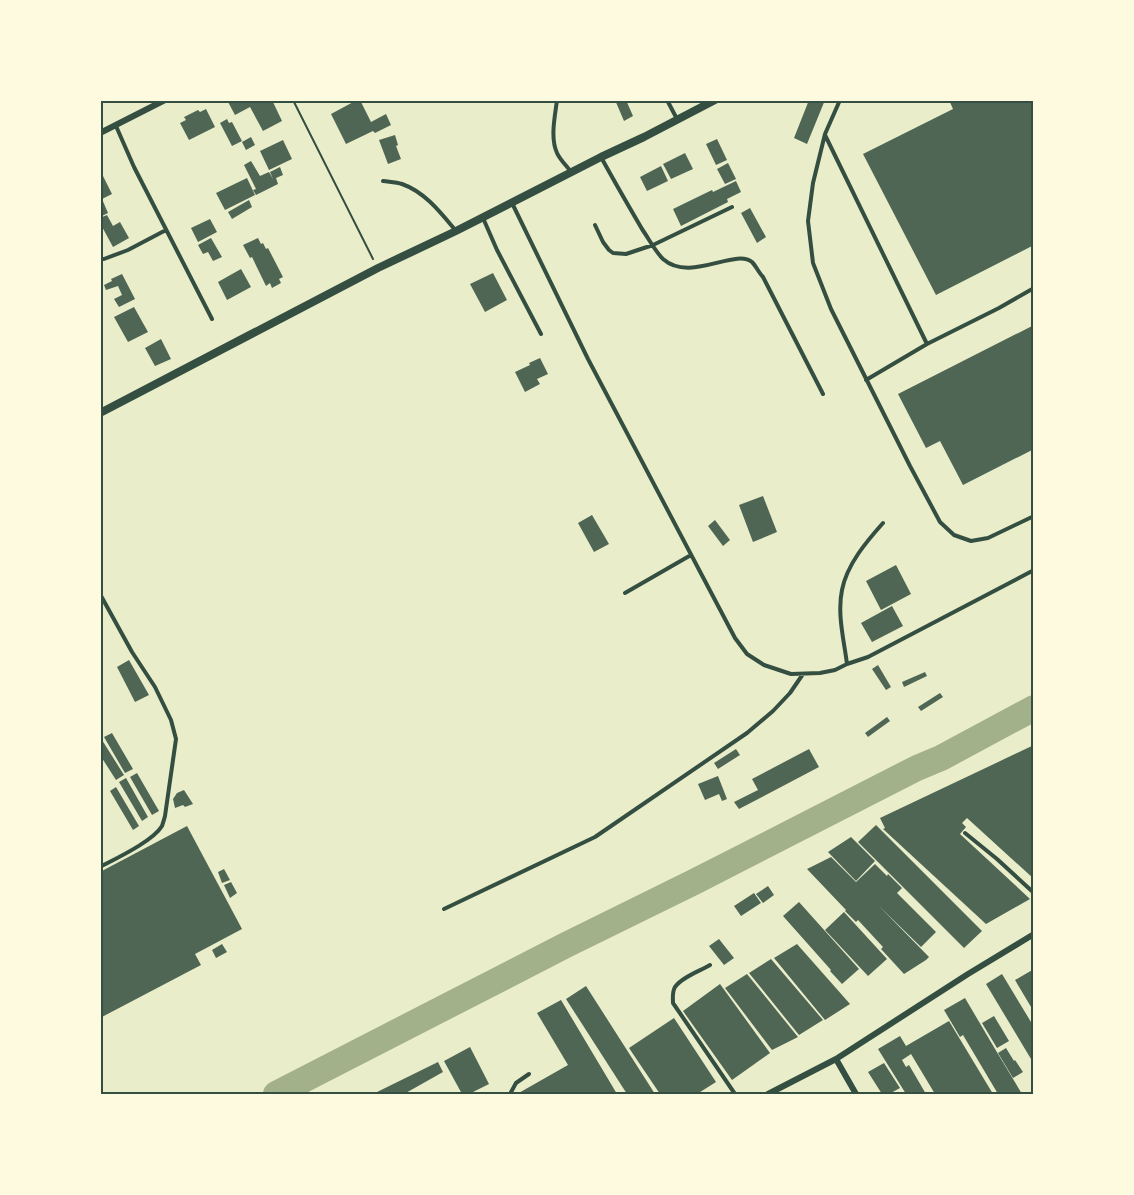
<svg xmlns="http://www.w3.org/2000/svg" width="1134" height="1195" viewBox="0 0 1134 1195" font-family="'Fira Sans Condensed',sans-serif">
<rect width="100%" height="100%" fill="#e9edc9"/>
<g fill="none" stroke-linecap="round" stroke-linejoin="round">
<path stroke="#a3b18a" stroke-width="26" d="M276 1094 566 945 696 881 917 768 941 758 1034 708"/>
</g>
<path fill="#4f6655" d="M227 100H272L282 121 263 131 250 107 235 115Z
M357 100H360L371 122 386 114 391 125 375 133 373 131 346 144 331 114Z
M615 100H626L633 116 624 121Z
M809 100H825L807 144 794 138Z
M949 100H1034V245L936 295 863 154 953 109Z
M206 109 215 127 189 140 180 123 186 120 184 117 198 110 200 112Z
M227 119 229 123 232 122 242 141 232 146 220 123Z
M395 135 398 145 396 146 401 159 388 164 379 140Z
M251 137 255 145 246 150 242 142Z
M717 139 727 160 716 165 706 144Z
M283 140 292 159 269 170 260 151Z
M685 153 693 169 671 179 663 164Z
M251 161 260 176 269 172 273 179 270 172 280 167 283 175 276 178 278 184 256 195 253 190 256 189 244 165Z
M728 163 736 179 725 184 717 169Z
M661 166 668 181 647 191 640 177Z
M100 170 112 194 102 199 108 213 100 217Z
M247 178 255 195 225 210 216 193Z
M736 181 741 192 727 199 728 202 681 226 673 209 712 190 713 192Z
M249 200 252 207 232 219 228 212Z
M750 208 766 237 757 243 741 213Z
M107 215 113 226 120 222 129 238 113 247 100 223V218Z
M210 219 217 232 198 242 191 228Z
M211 238 222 257 213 261 208 252 203 254 198 245Z
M258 238 261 244 263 243 266 249 268 248 283 277 279 279 281 283 272 288 270 283 266 286 252 257 250 258 243 245Z
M241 269 251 287 227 300 218 282Z
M493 273 507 300 485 312 470 284Z
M122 274 135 299 119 307 114 299 122 295 118 286 106 290 104 285 112 281 111 279Z
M134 307 148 332 128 342 114 317Z
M1034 325V449L963 485 940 441 926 448 898 394Z
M161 339 171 359 155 366 145 348Z
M540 358 548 374 537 379 540 384 525 392 515 372 530 365 529 363Z
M763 496 777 532 753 542 739 505Z
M592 515 609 544 594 552 578 523Z
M715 520 730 540 723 546 708 526Z
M896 565 911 594 881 610 866 581Z
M892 606 903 626 872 642 861 623Z
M129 660 149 695 135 702 117 667Z
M878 665 891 687 886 690 872 669Z
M925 672 927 676 904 687 902 682Z
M940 693 943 697 921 711 918 707Z
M887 717 890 721 868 737 865 733Z
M112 733 133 769 125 773 104 737Z
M102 740 124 775 116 780 100 755V742Z
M1034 745V879L967 818 962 823 966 827 960 834 1030 899 986 924 883 829 885 828 880 818Z
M736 749 740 755 718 769 714 763Z
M809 749 819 767 739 809 734 802 758 790 752 779Z
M137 773 159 811 152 815 130 777Z
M718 776 727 799 722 801 719 794 705 800 698 784Z
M126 778 148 817 142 821 119 782Z
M116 787 139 826 133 830 110 791Z
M184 790 193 804 185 807 183 805 175 808 173 799 177 793Z
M876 825 982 931 964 948 858 842Z
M187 826 242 929 195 954 201 965 100 1018V872Z
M851 837 875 861 856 881 828 852Z
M831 857 856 882 875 864 887 876 888 874 902 888 897 893 936 932 921 947 879 906 929 957 926 960 904 974 881 949 883 947 858 920 856 922 845 911 846 910 807 869Z
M224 869 230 880 222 883 218 872Z
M231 882 237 893 230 898 224 885Z
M768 886 774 895 763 903 756 894Z
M754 893 761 903 741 916 734 906Z
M799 902 859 969 842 984 830 971 831 970 783 916Z
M844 912 887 959 868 976 825 930Z
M719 939 734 958 724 965 709 946Z
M222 944 227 952 216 958 212 950Z
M797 944 850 1004 825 1020 774 958Z
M771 959 823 1020 799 1035 749 973Z
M1034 969V1012L1015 980Z
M747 974 798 1037 772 1050 725 988Z
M1002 974 1034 1027V1064L986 984Z
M720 984 770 1053 732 1080 683 1011Z
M586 986 655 1094H627L566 999Z
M965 998 998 1054 1022 1094H998L963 1035 960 1037 944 1010Z
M561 1000 617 1094H517L568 1065 537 1013Z
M994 1016 1009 1041 997 1048 982 1023Z
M674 1018 716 1082 697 1094H660L629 1048Z
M949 1021 993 1094H935L911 1054 902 1060 906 1067 909 1065 926 1094H906L878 1049 900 1036 906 1046Z
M470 1047 489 1084 469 1094H462L444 1061Z
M1006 1048 1014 1061 1015 1060 1023 1072 1013 1078 998 1053Z
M438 1062 443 1072 404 1094H373Z
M884 1063 900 1088 889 1094H882L868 1072Z"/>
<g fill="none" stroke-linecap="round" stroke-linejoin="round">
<path stroke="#344e41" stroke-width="2" d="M293 100 373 259"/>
<path stroke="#344e41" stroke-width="4" d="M557 100C555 116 550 138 557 153 560 160 567 166 571 172
M667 100 677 119
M840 100 825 134 813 183 808 221 813 263 831 309 910 466 940 522 954 535 971 541 988 538 1034 516
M116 126 134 167 212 319
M825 135 927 344
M601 157C614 181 628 205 642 229 649 239 655 251 663 259 690 283 735 248 752 262 756 266 759 273 763 277L823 394
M383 181C390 182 396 182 402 184 425 192 441 213 456 231
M512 203 588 359 735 638 747 654 764 665 791 674 820 673 835 670 847 664 868 657 1034 570
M483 218 497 250 541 334
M595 225 603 242 609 250 613 253 626 254 653 245 732 207
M100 259H104L128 250 166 230
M866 380 927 344 999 308 1034 288
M625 593 691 555
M100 594 132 652 155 687 171 720 176 739 165 816C164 820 163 823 162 826 153 841 117 858 100 867
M847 664C844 640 837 614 842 590 847 564 867 541 883 523
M965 833 997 859 1034 893
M444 909 595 837 747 733 773 711 790 693 803 674
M710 965C700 971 682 977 675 987 672 992 673 998 673 1003L735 1094
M510 1094 516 1083 529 1074"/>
<path stroke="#344e41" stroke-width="6" d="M100 133 165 100
M836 1059 856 1094
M768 1094 836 1059 968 974 1034 934"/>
<path stroke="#344e41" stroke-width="8" d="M100 413 378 268 456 231 601 157 644 137 715 100"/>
</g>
<rect width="1134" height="1195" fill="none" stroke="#fefae0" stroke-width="204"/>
<rect x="102" y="102" width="930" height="991" fill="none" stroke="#344e41" stroke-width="2"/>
</svg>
